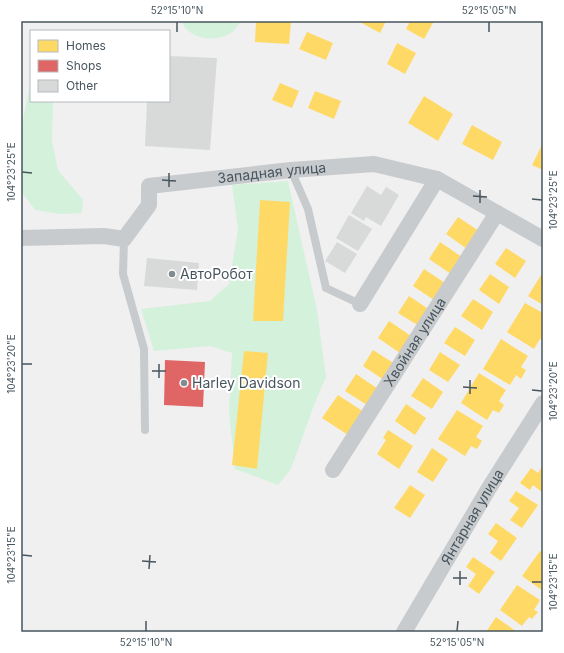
<svg xmlns="http://www.w3.org/2000/svg" width="564" height="653" viewBox="0 0 564 653" font-family="Inter,sans-serif">
<rect width="100%" height="100%" fill="#f1f0f0"/>
<path fill="#d4f1dc" d="M181 21H241C238 25 235 31 231 33 214 43 190 40 181 21Z
M31 79V101H53L52 141 58 170 83 200 82 213 61 214 35 210 21 191 22 125Z
M288 181 317 310 326 377 314 405 291 469 278 485 235 469 229 412 232 353 210 346 154 351 141 309 210 301 229 284 238 229 232 185Z"/>
<path fill="#ffd966" d="M256 21 291 22 289 44 255 42Z
M358 21H386L380 33Z
M410 21H434L424 39 406 29Z
M307 32 333 43 326 60 299 49Z
M397 43 416 53 405 74 387 64Z
M280 83 299 91 292 108 272 100Z
M315 91 341 101 334 119 308 108Z
M424 96 453 114 438 141 408 123Z
M472 125 502 142 493 160 462 144Z
M543 143V170L532 165Z
M260 200 290 202 283 321H253Z
M458 217 479 231 467 249 446 234Z
M440 242 462 257 451 274 429 259Z
M506 248 526 261 515 278 495 264Z
M424 269 445 283 434 300 413 286Z
M543 272V305L528 296Z
M490 274 509 287 499 304 479 290Z
M409 296 430 310 419 326 398 313Z
M473 299 493 312 482 330 461 316Z
M525 303 543 313V341L540 339 534 349 507 332Z
M389 321 411 336 400 353 378 338Z
M455 327 475 340 465 356 444 343Z
M501 339 528 356 521 367 526 370 521 379 516 375 510 385 483 369Z
M373 350 395 364 384 380 363 366Z
M244 351 268 353 257 469 232 465Z
M440 352 460 365 448 382 429 370Z
M479 373 506 390 499 401 504 405 499 413 493 410 487 420 461 403Z
M356 374 378 389 367 405 345 391Z
M423 378 443 392 432 409 411 396Z
M338 395 364 412 348 435 322 418Z
M406 404 426 418 415 435 395 421Z
M457 410 483 426 476 437 482 441 477 449 471 446 465 456 438 439Z
M388 430 413 446 399 469 377 454 386 440 383 438Z
M432 448 448 459 433 482 417 472Z
M543 465V493L533 485 530 490 520 483 531 468 538 473Z
M410 485 425 495 410 518 394 508Z
M516 491 538 505 522 528 510 520 519 508 509 501Z
M496 523 517 538 501 561 490 553 498 541 488 534Z
M540 551 543 553V591L522 576Z
M473 557 495 572 479 594 468 586 476 574 466 567Z
M517 585 540 600 534 610 538 612 532 619 529 617 522 626 500 610Z
M496 617 517 632H486Z"/>
<path fill="#e06666" d="M165 360 205 362 203 407 164 405Z"/>
<path fill="#d8d9d9" d="M169 56 217 58 210 150 145 146 147 101H169Z
M367 186 381 195 386 187 399 195 381 226 366 217 364 221 351 213Z
M349 215 372 229 358 251 336 238Z
M337 242 357 254 345 273 325 261Z
M147 258 199 263 197 290 144 286Z"/>
<g fill="none" stroke-linecap="round" stroke-linejoin="round">
<path stroke="#c8cbcd" stroke-width="8" d="M291 170 308 209 326 288 360 304
M124 239 123 274 144 349 145 430"/>
<g stroke="#c8cbcd" stroke-width="16">
<path id="s1" d="M21 238 104 236 124 239 149 205V186L291 170 374 164 437 179 543 239"/>
<path d="M360 304 437 179"/>
<path id="s2" d="M333 470 497 213"/>
<path id="s3" d="M404 632 489 488 543 403"/>
</g>
</g>
<path fill="none" stroke="#47555e" stroke-width="1.5" d="M177 32V22M489 32V22M22 172 32 173M162 180 176 181M169 187V173M473 196 487 197M532 199 542 200M480 203V190M22 364H32M152 371H166M159 378V364M463 387 477 388M532 390 542 391M470 394V380M22 555 32 556M142 561 156 562M149 569 150 555M453 578H467M532 582H542M460 585V571M146 631V621M457 631 458 621"/>
<g fill="#828b91" stroke="#fff" stroke-width="1.5">
<circle cx="172" cy="274" r="4"/>
<circle cx="184" cy="383" r="4"/>
</g>
<g text-anchor="middle" stroke-width="4" stroke-linejoin="round" paint-order="stroke">
<g font-size="14" fill="#47555e" stroke="#fff">
<text dy="5" stroke="none"><textPath href="#s1" startOffset="288">Западная улица</textPath></text>
<text dy="5" stroke="none"><textPath href="#s2" startOffset="152">Хвойная улица</textPath></text>
<text dy="5" stroke="none"><textPath href="#s3" startOffset="134">Янтарная улица</textPath></text>
</g>
<g font-size="14" fill="#47555e" stroke="#fff" text-anchor="start">
<text x="180" y="279">АвтоРобот</text>
<text x="192" y="388">Harley Davidson</text>
</g>
</g>
<rect width="564" height="653" fill="none" stroke="#ffffff" stroke-width="44"/>
<rect x="30" y="30" width="140" height="72" fill="#ffffff" stroke="#b5bbbf"/>
<rect x="38" y="40" width="20" height="12" fill="#ffd966" stroke="#b5bbbf"/>
<text x="66" y="50" font-size="12" fill="#47555e">Homes</text>
<rect x="38" y="60" width="20" height="12" fill="#e06666" stroke="#b5bbbf"/>
<text x="66" y="70" font-size="12" fill="#47555e">Shops</text>
<rect x="38" y="80" width="20" height="12" fill="#d8d9d9" stroke="#b5bbbf"/>
<text x="66" y="90" font-size="12" fill="#47555e">Other</text>
<rect x="22" y="22" width="520" height="609" fill="none" stroke="#47555e" stroke-width="1.5"/>
<g font-size="10" text-anchor="middle" fill="#47555e">
<text x="177" y="14">52°15'10"N</text>
<text x="489" y="14">52°15'05"N</text>
<text transform="translate(11 172) rotate(-90)" y="4">104°23'25"E</text>
<text transform="translate(553 200) rotate(-90)" y="4">104°23'25"E</text>
<text transform="translate(11 364) rotate(-90)" y="4">104°23'20"E</text>
<text transform="translate(553 391) rotate(-90)" y="4">104°23'20"E</text>
<text transform="translate(11 555) rotate(-90)" y="4">104°23'15"E</text>
<text transform="translate(553 582) rotate(-90)" y="4">104°23'15"E</text>
<text x="146" y="646">52°15'10"N</text>
<text x="457" y="646">52°15'05"N</text>
</g>
</svg>
